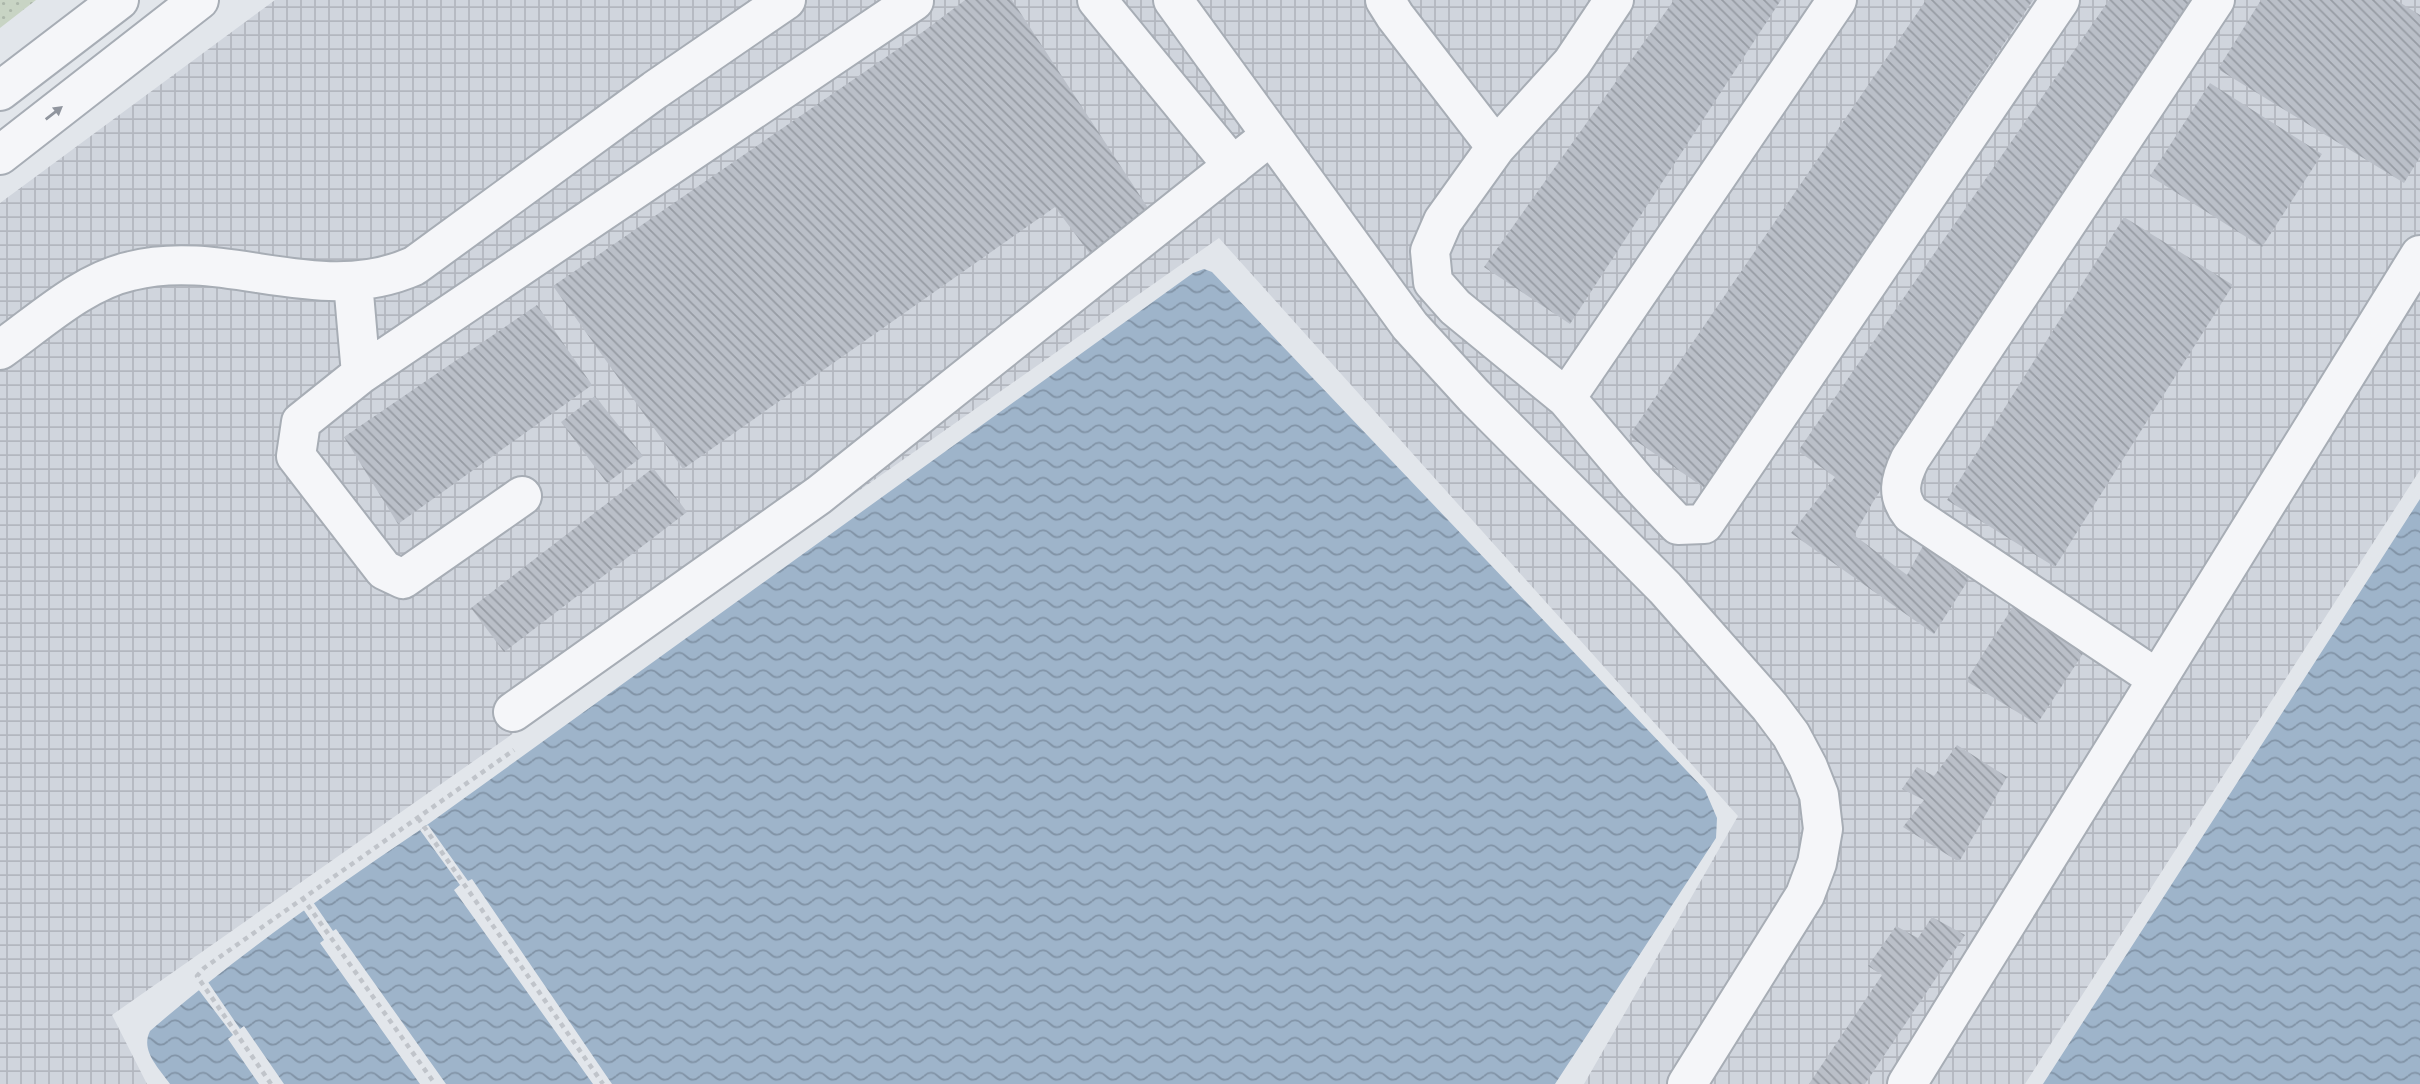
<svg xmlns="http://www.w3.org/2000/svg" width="2420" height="1084" viewBox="0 0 2420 1084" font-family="Raleway,sans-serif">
<defs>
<pattern id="industrial-grid" width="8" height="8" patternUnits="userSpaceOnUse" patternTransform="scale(1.75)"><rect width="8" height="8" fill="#d0d5dd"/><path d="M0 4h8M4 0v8" fill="none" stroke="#b3b7bf"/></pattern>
<pattern id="grass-dots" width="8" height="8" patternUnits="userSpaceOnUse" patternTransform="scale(1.75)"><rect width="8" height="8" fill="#c8d4c4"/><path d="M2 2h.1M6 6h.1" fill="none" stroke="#acb7aa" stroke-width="1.8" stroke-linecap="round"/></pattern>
<pattern id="water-waves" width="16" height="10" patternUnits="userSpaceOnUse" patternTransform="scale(1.75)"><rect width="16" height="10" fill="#9eb4ca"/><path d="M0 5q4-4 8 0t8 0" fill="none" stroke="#8193a6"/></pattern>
<pattern id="building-back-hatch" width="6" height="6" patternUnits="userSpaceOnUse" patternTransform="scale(1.75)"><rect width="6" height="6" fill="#babfc8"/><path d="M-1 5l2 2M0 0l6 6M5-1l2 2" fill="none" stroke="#979ca4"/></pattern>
</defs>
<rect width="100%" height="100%" fill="#e2e6eb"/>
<path fill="url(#industrial-grid)" d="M275 0H2420V470L2025 1084H1584L1738 816 1219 238 112 1015 147 1084H0V203Z"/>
<path fill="url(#grass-dots)" d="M0 0H36L0 28Z"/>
<path fill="url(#water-waves)" d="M1204 269 1212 272 1705 790 1717 818 1716 838 1555 1084H170C159 1068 140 1051 150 1031 235 957 327 893 420 830L1193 273Z
M2420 499V1084H2043Z"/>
<path fill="#e2e6eb" d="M428 825 468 881 472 879 612 1084H593L454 890 460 885 420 830Z
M313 902 333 931 336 929 446 1084H420L320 943 324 940 303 909Z
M208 982 240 1029 244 1026 284 1084H259L228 1039 233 1035 198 989Z"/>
<path fill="url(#building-back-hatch)" d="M965 0H1012L1150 211 1093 258 1055 207 683 469 553 286 924 31Z
M1674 0H1781L1570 324 1484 267Z
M1926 0H2033L1706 489 1629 436Z
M2109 0H2194L1873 502 1854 535 1907 575 1923 546 1969 579 1934 634 1791 533 1835 477 1798 451Z
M2261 0H2396L2420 15V157L2404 183 2218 69Z
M2210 83 2322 154 2262 247 2150 176Z
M2124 217 2233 285 2055 567 1947 500Z
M537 305 592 385 398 524 344 437Z
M595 396 643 456 607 483 561 422Z
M653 468 687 512 504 652 471 608Z
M2019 597 2086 649 2037 724 1966 681Z
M1957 745 2007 777 1959 862 1903 827 1924 800 1902 789 1917 767 1934 776Z
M1932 917 1965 935 1865 1084H1809L1882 975 1868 966 1896 926 1918 938Z"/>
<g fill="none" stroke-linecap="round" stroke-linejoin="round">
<defs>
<path id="minor" d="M1097 0 1233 166
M1173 0 1410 326 1474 396 1665 588 1770 707 1791 735 1808 767 1819 795 1823 829 1817 863 1805 895 1687 1084
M1385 0 1395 16 1496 147
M1614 0 1572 63 1496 147 1443 221 1430 251 1433 282 1455 307 1566 398 1638 483 1678 525 1704 524 2060 0
M0 91 119 0
M0 155 199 0
M353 282 361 374 301 422 296 456 384 570 403 579 522 496
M0 350C40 322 82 282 131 271 226 247 319 308 414 266L655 90 786 0
M361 374 914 1
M1566 398 1837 0
M2156 678 1911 514C1896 495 1900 480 1910 459L2215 0
M513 712 819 495 1270 136
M1907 1084 2420 255"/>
</defs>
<use href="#minor" stroke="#a7adb5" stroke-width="42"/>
<path stroke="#c0c4ca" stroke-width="4.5" stroke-dasharray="5 5" stroke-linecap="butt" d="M418 818 603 1084
M302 897 435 1084
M271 1084 197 976 204 968 514 750"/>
<use href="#minor" stroke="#f5f6f9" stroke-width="38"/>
</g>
<defs><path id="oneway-solid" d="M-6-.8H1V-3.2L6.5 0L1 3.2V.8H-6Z" transform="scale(1.75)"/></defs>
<use fill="#90959e" href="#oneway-solid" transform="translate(54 113) rotate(-38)"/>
</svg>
